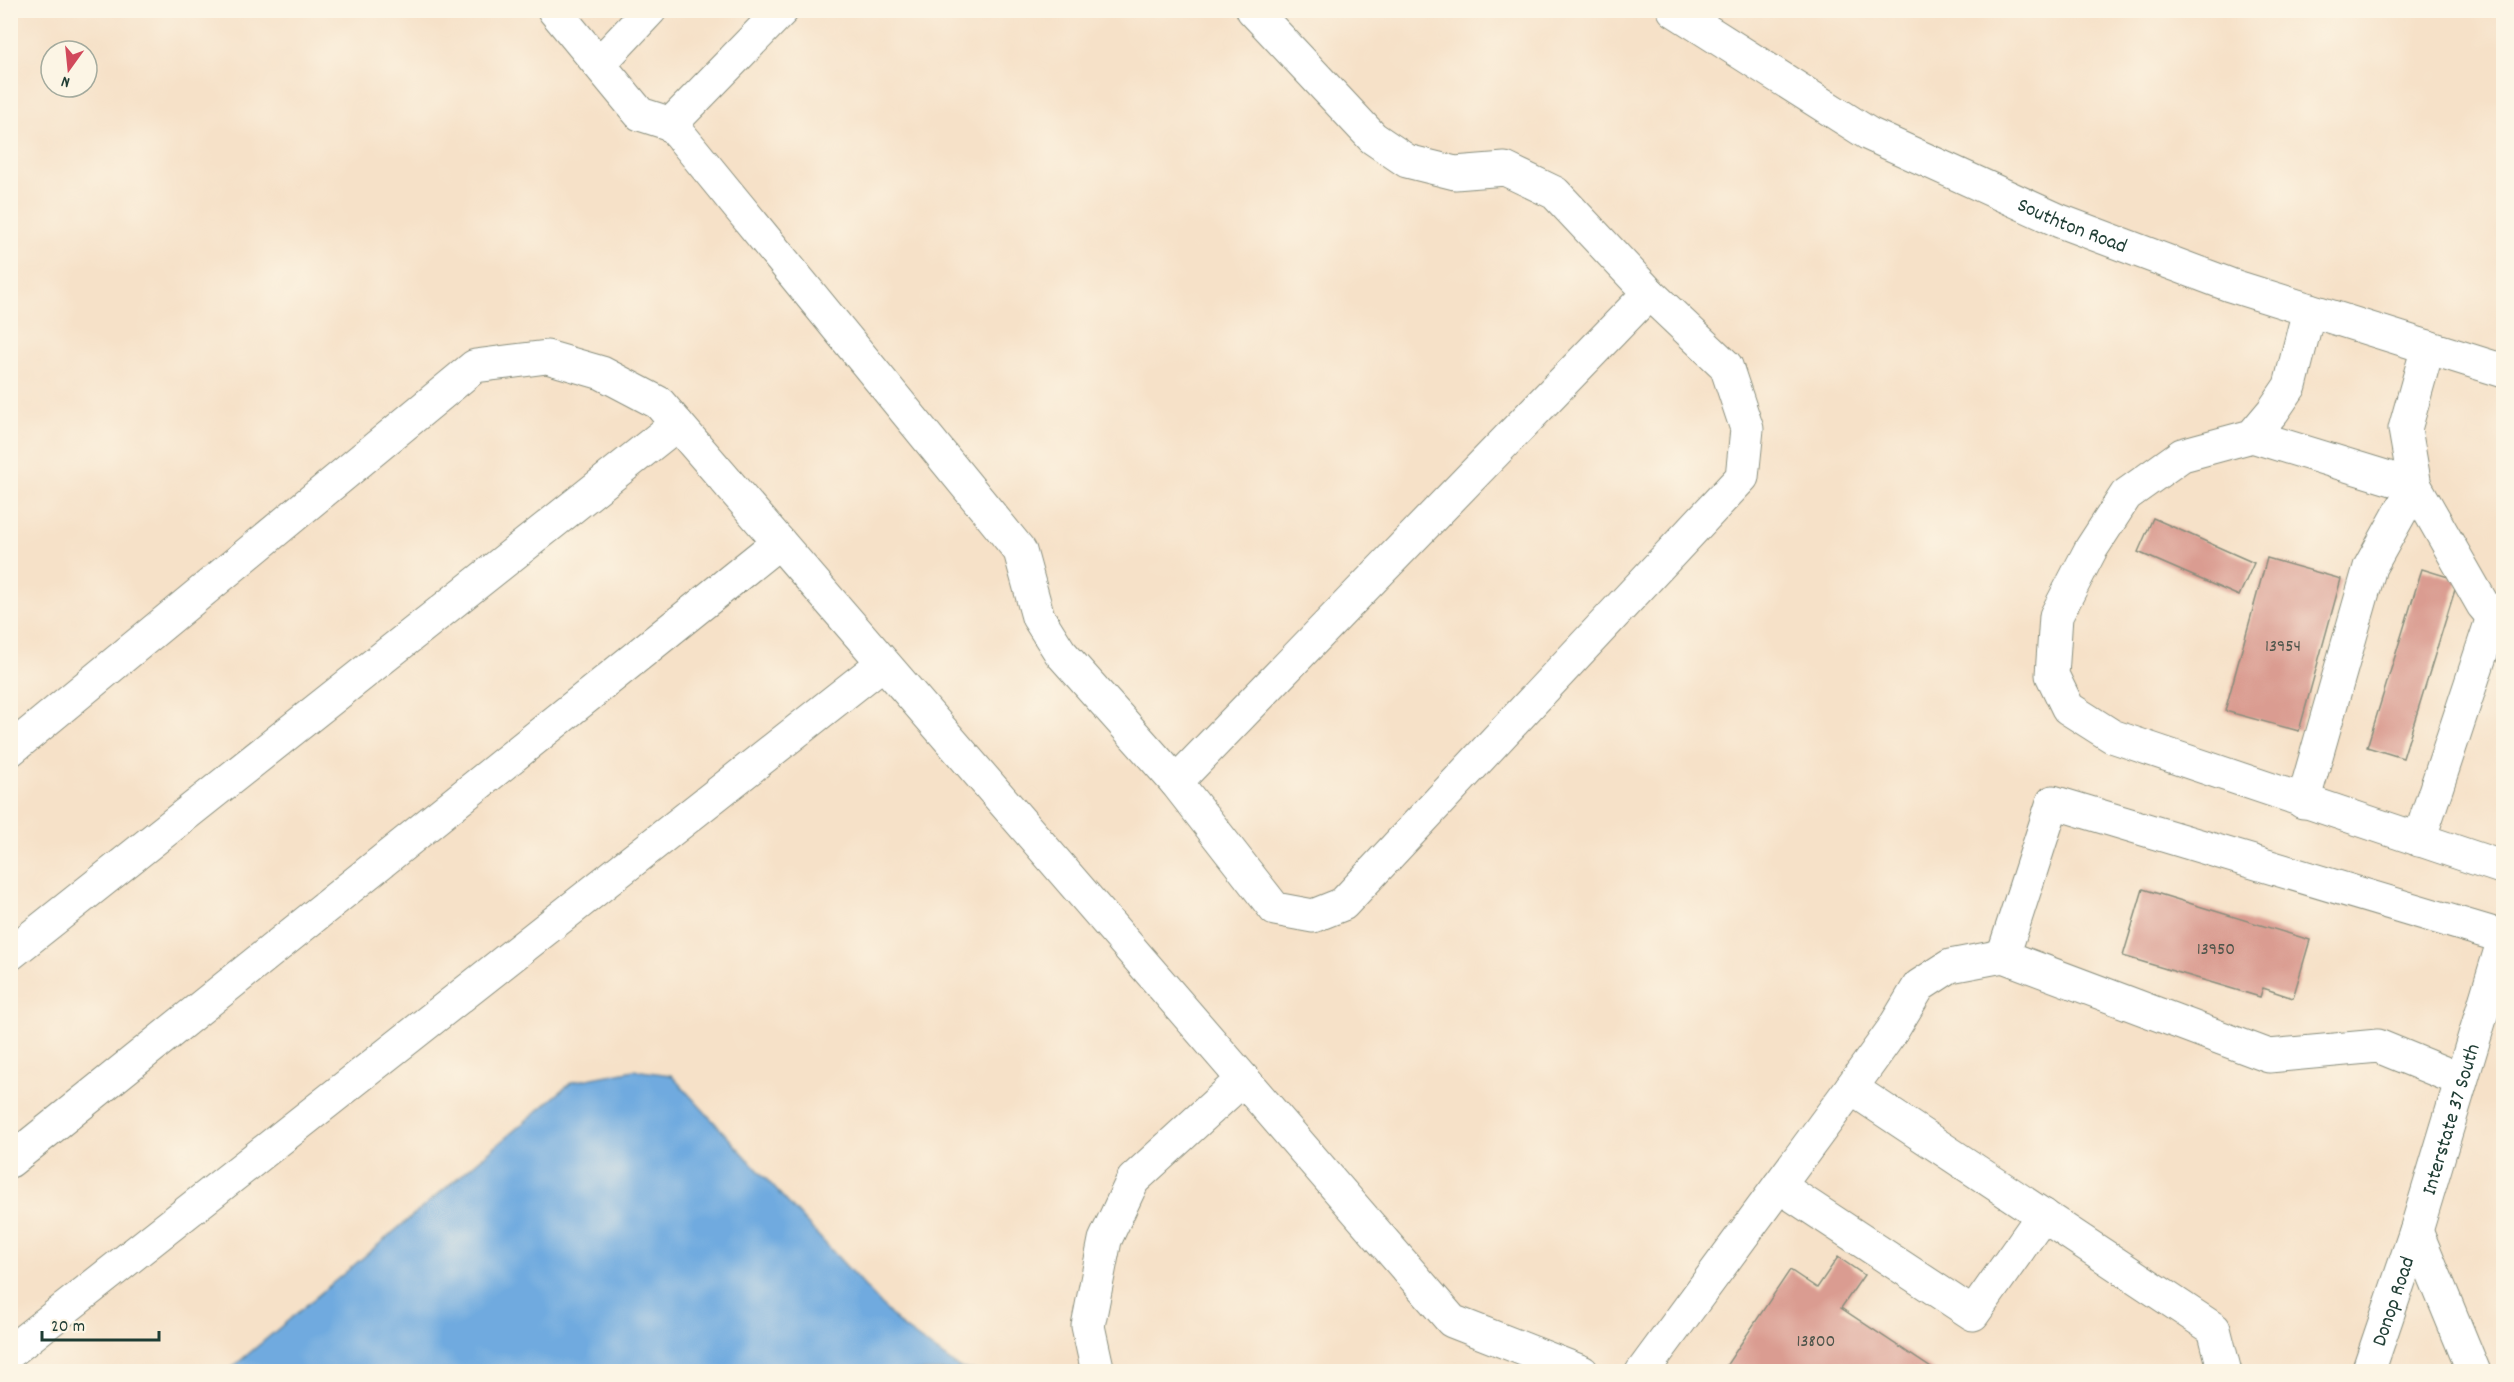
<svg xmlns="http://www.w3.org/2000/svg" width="2514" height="1382" viewBox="0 0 2514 1382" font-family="Dekko,sans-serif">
<rect width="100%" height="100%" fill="#fcf5e5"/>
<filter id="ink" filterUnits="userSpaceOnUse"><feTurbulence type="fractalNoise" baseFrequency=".0167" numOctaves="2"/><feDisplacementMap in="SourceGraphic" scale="12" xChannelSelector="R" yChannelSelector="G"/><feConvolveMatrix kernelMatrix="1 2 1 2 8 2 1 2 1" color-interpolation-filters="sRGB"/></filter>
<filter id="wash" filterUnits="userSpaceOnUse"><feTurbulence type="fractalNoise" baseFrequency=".008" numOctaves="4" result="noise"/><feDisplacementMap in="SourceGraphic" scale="24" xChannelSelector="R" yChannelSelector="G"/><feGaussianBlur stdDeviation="1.35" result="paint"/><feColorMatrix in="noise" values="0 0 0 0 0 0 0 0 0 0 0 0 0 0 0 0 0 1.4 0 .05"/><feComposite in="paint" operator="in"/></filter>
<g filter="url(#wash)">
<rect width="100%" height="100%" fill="#f6e1c8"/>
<path fill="#6faadf" stroke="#47748a" stroke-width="1.5" d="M634 1070 671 1075 900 1325 959 1368 976 1371H228L572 1082Z"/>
<g id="blocks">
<path fill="#da9c91" d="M2153 518 2254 563 2239 596 2138 552Z
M2267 558 2341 579 2299 731 2225 711Z
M2422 569 2458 580 2403 758 2367 747Z
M2143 889 2310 940 2293 998 2263 988 2260 997 2123 956Z
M1838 1257 1864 1275 1841 1308 1937 1372H1722L1790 1270 1817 1288Z"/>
</g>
</g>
<g filter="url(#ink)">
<use href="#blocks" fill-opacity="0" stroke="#8a8f7e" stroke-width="1.5"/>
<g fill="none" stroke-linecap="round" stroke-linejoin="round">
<defs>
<g id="minor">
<path d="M554 10 640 114 671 124"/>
<path d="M782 10 671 124 1020 551 1038 617 1060 652 1176 782 1649 293 1555 193 1505 169 1455 173 1407 161 1373 138 1253 10"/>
<path id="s1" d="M1674 10 1869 134 2060 221 2230 285 2504 371"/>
<path d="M599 64 650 10"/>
<path d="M2309 310 2290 386 2273 411 2252 436 2182 455 2126 495 2091 549 2056 616 2052 675 2068 708 2112 736 2504 868"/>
<path d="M2428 347 2405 429 2415 486 2483 605 2493 617 2504 622"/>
<path d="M2252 436 2415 486 2370 567 2303 802"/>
<path d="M10 750 475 366 547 357 602 373 659 403 1452 1321 1582 1372"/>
<path d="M1176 782 1275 909 1313 916 1343 904 1742 477 1747 429 1726 366 1649 293"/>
<path d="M2419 840 2493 617"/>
<path d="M10 954 677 424"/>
<path d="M2461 1080 2378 1046 2269 1056 2003 956 2053 802 2504 937"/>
<path d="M1851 1088 1892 1031 1919 986 1950 966 2003 956"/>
<path d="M10 1161 779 542"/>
<path d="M1779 1186 1973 1314 2043 1215"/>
<path d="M10 1352 883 663"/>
<path d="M1098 1372 1088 1326 1105 1240 1133 1180 1243 1079"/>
<path d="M1642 1372 1851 1088 2214 1329 2225 1372"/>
<path id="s2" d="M2368 1372 2416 1231 2504 939"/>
</g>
<path id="highway" d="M2416 1231 2474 1372"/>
</defs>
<use href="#minor" stroke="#8a8f7e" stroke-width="35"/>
<use href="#highway" stroke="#8a8f7e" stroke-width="35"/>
<use href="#minor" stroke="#fff" stroke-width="33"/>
<use href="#highway" stroke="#fff" stroke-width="33"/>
</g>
</g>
<g text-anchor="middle" stroke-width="4.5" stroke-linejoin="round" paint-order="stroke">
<g font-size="18" fill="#4e554b">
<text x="2283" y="651">13954</text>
<text x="2216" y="954">13950</text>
<text x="1816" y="1346">13800</text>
</g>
<g font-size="21" fill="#1f3d34" stroke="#fcf5e5">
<text dy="7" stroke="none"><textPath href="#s1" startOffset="454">Southton Road</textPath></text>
<text dy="7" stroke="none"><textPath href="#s2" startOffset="266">Interstate 37 South</textPath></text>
<text dy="7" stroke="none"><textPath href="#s2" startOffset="75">Donop Road</textPath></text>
</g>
</g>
<rect width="2514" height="1382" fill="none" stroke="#fcf5e5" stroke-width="36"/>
<g transform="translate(69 69) rotate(195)"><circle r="28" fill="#fcf5e5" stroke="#a4ab9e" stroke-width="1.5"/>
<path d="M0-4.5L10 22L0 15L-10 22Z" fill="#d1495b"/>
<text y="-9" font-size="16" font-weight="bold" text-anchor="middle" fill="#1f3d34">N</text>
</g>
<path d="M42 1331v9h117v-9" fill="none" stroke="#1f3d34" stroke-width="3"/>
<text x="51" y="1331" font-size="18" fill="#1f3d34" stroke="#fcf5e5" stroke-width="4.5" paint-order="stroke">20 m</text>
</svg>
